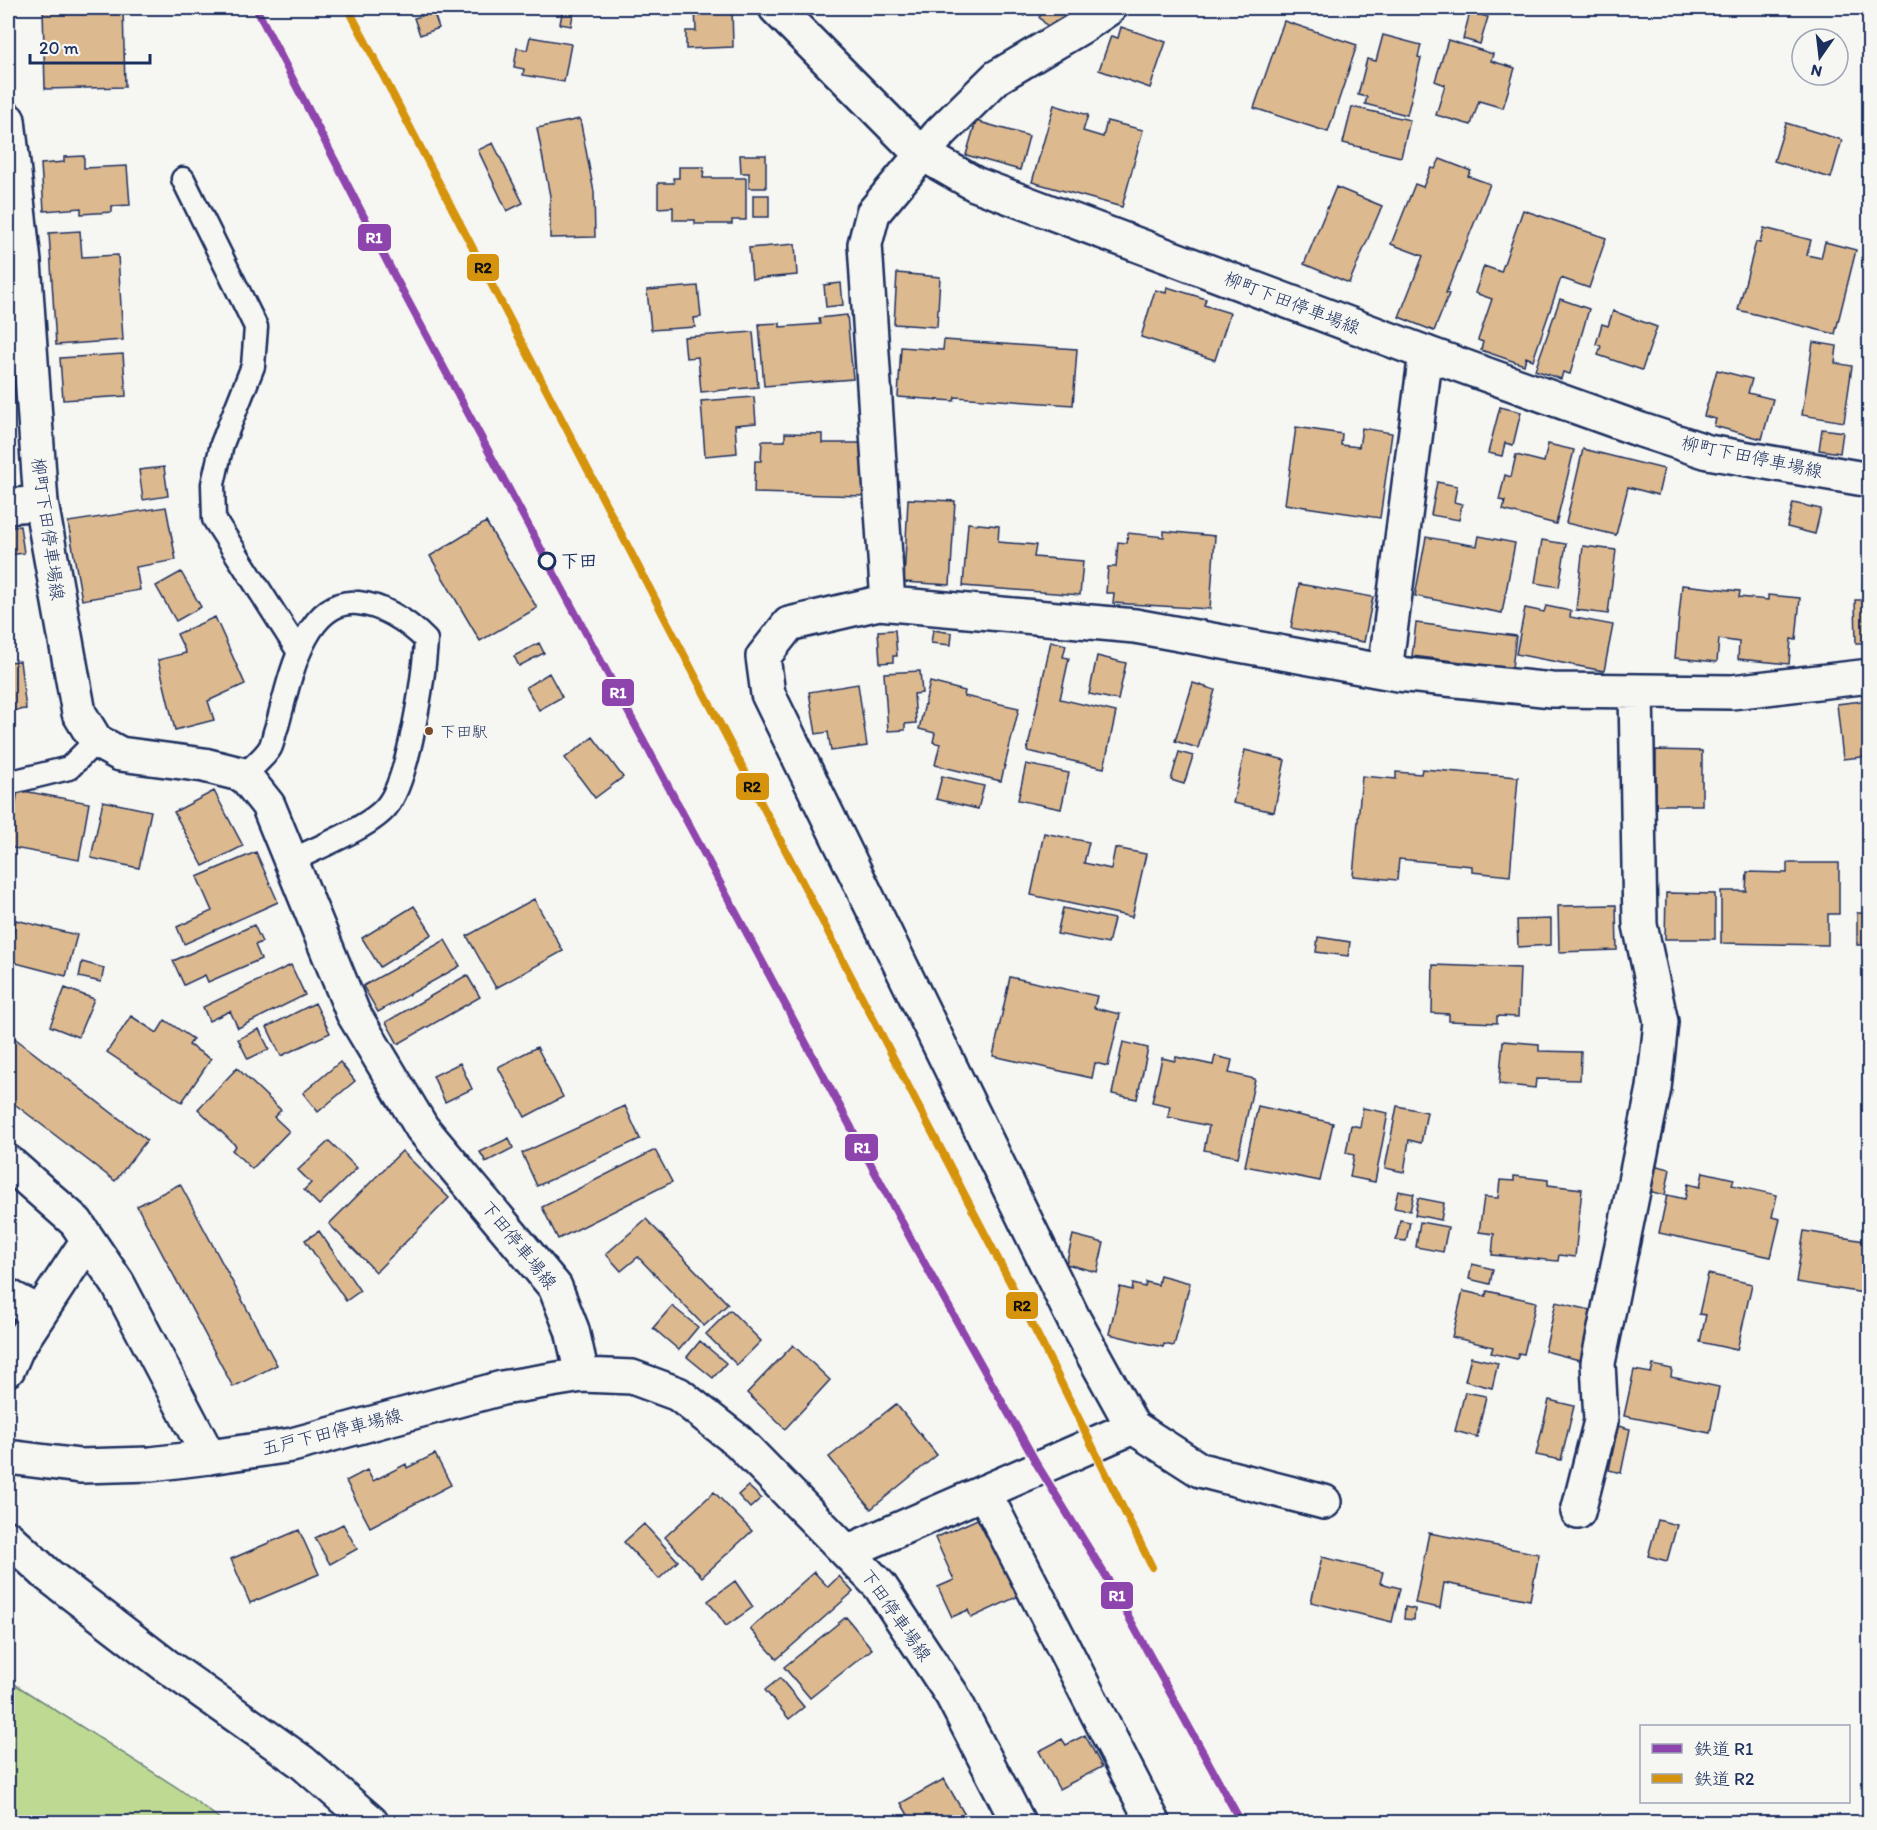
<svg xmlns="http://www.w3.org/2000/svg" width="1877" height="1830" viewBox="0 0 1877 1830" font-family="Itim,'Klee One',sans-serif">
<rect width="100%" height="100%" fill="#f6f6f2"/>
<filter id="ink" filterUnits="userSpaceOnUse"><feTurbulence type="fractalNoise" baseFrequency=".0167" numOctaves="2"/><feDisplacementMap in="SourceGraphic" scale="12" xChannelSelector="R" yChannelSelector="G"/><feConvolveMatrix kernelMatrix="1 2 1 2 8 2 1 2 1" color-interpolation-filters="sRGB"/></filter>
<g filter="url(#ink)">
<path fill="#beda92" stroke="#6c8478" stroke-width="1.5" d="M8 1680 178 1788 224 1822H8Z"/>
<path fill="#ddb98f" stroke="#1b2f5e" stroke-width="1.5" d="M123 8 125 87 45 89 43 9Z
M419 8H432L439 28 420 35 414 18 422 16Z
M563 8H574L571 26 560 24Z
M695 8H732L733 47 686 49V31H696Z
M1016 8H1033L1024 16Z
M1049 8H1072L1050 29 1039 17Z
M1470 12 1488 17 1480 44 1463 39Z
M1284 21 1357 45 1328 132 1254 108Z
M1121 27 1166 42 1150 88 1099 70 1111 36 1118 38Z
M1383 35 1421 45 1418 57 1421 58 1407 115 1365 104 1367 97 1358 95 1367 59 1376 61Z
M530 37 571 44 564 82 523 75 524 69 514 67 517 48 527 50Z
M1448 40 1493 54 1491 61 1515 68 1503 108 1479 101 1471 125 1436 115 1445 85 1435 81Z
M1054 105 1088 115 1083 131 1103 137 1107 121 1143 130 1122 207 1032 182Z
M1352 107 1410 120 1401 157 1343 143Z
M580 119 594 192 595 237 550 238V196L537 128Z
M976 121 1029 136 1020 170 966 155Z
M1786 123 1842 140 1831 178 1774 161Z
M493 143 523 203 507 211 478 150Z
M740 155H766V188H749V173H741Z
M84 156V168L127 166 130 205 112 206V212L81 214V208L44 211 41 164 64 162V157Z
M1440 159 1471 171 1468 176 1490 184 1446 293 1449 294 1434 331 1399 317 1423 256 1391 244 1415 184 1423 187 1431 168 1435 169Z
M679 167H704L703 178H746V220H732V224H695V220H673V207L658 208V183H674L673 178H679Z
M1336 187 1382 206 1349 283 1304 264Z
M753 195H769V217H753Z
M1523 210 1606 238 1589 288 1561 278 1533 360 1526 357 1524 365 1481 350 1483 342 1478 340 1492 299 1475 293 1484 266 1501 272Z
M1764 228 1811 240 1807 255 1821 258 1825 242 1856 250 1835 334 1738 310 1756 242 1760 243Z
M80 231 82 257 118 255 123 340 56 345 49 233Z
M795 244 797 275 752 279 749 248Z
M897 273 940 277 937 327 894 324Z
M841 283 843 305 826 307 824 285Z
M698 286 701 317 694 318 695 327 651 330 647 290Z
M1167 287 1206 299 1204 305 1230 313 1215 360 1141 337 1155 290 1166 293Z
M1560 299 1589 309 1570 374 1563 372 1561 379 1535 370Z
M1613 311 1657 327 1642 370 1598 355 1601 346 1596 344 1602 324 1608 326Z
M847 315 853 379 764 386 759 324 780 323V327L820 324 819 318Z
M753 332 758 387 701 392 698 357 686 358 684 337Z
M944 340 1077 349 1073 405 955 397 954 401 898 397 901 347 943 350Z
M1813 342 1837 346 1835 363 1852 366 1844 422 1802 415Z
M123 354 126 396 63 400 60 358Z
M1717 370 1752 379 1748 393 1773 399 1762 439 1714 426 1716 419 1704 416Z
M754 397 756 423 735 425 737 453 705 456 701 401Z
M1500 407 1521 412 1513 445 1505 443 1502 456 1488 453Z
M1296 427 1342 434 1341 445 1359 447 1362 428 1392 433 1380 518 1285 504Z
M1822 429 1843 432 1840 453 1819 450Z
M785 433 822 434V443H867L865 496 754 493 755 461H761L762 441H785Z
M8 434H10L15 486H8Z
M1548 444 1574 450 1556 524 1503 510 1505 501 1499 500 1505 475 1511 477 1516 455 1544 462Z
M1583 449 1664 469 1658 495 1628 487 1616 535 1566 523Z
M164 467 168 496 143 500 139 470Z
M1437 482 1457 486 1454 502 1462 504 1459 520 1431 515Z
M908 499 955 501 950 585 904 582Z
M1793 503 1821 509 1815 534 1787 527Z
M166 507 176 560 136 567 140 590 82 600 68 522Z
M486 522 537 608 480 641 430 556Z
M968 523 999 526 998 542 1036 545 1034 557 1083 561 1080 595 963 586Z
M20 526 24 553 8 555V528Z
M1164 531 1215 536 1210 609 1113 603 1114 593H1106L1108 567H1116L1118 542 1127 543 1128 533 1164 537Z
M1479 536 1515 543 1502 613 1415 596 1426 537 1477 546Z
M1542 540 1566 544 1559 587 1535 583Z
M1583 546 1616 550 1608 614 1576 610Z
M181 572 201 607 176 621 156 586Z
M1299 584 1373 597 1364 642 1291 628Z
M1682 585 1740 591 1739 597 1768 600V595L1800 598 1796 640 1791 639 1789 664 1738 659 1739 642 1719 639 1717 662 1675 658Z
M1855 600H1870V643H1856Z
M1546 606 1571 611 1570 617 1613 625 1604 671 1516 654 1525 608 1544 612Z
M215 617 245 684 208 701 214 720 175 730 158 660 186 653 177 634Z
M1416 623 1516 636 1512 668 1412 656Z
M895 630 897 656H893V662L880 663 878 631Z
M933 630 952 633 951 645 931 643Z
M1051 641 1066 645 1063 657 1069 658 1060 699 1116 712 1104 768 1027 751Z
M539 643 544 653 519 666 514 656Z
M1097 656 1126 663 1118 700 1089 694Z
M20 661 26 709 8 711V662Z
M920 671 922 693 914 694 916 723 905 724V730L888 731 884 673Z
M549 673 562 697 539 710 526 687Z
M930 682 965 691 964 696 1019 708 1001 781 935 765 940 744 933 742 935 733 919 729Z
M1193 683 1215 690 1198 748 1175 741Z
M858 684 867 746 831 751 828 732 816 734 809 692Z
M1870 700V756L1843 759 1837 704Z
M593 737 623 777 595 798 565 758Z
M1245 750 1285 760 1274 812 1233 803Z
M1656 750 1702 751V805H1656Z
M1179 752 1193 756 1184 784 1171 780Z
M1026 764 1069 773 1061 809 1018 800Z
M1422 769 1518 777 1510 876 1472 872V866L1399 859 1397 880 1353 876 1362 776 1396 779V772L1421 774Z
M942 776 984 786 978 809 936 799Z
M18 790 89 803 79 860 8 847Z
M214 791 243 846 203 866 174 812Z
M103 801 151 811 139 868 91 858Z
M1044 833 1089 842 1084 863 1111 869 1115 848 1146 854 1132 917 1031 895Z
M256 852 278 902 184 944 177 927 212 911 197 877Z
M1787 863H1839V914H1828V945L1721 943V891H1746L1747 872 1787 873Z
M1666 893 1715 894V939H1665Z
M534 899 563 951 496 988 467 936Z
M1616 905 1617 950 1559 952 1558 906Z
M414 906 432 934 380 967 362 938Z
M1063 908 1114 919 1108 944 1057 934Z
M1857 913H1870V945H1857Z
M1551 919V945L1518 947 1517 920Z
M16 920 77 935 66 976 8 961Z
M254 925 262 942 255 945 261 959 208 982 205 975 184 985 173 961Z
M1318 937 1350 942 1348 956 1316 952Z
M445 940 460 966 378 1012 363 986Z
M82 962 104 968 101 982 79 977Z
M291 965 305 995 238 1028 230 1011 209 1021 203 1007Z
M1433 965 1520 968 1518 1017 1497 1016V1023L1449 1021V1014L1432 1013Z
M467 975 480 997 398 1044 386 1022Z
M1010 977 1097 996 1094 1008 1120 1014 1108 1066 1095 1063 1092 1078 993 1056Z
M65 988 94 999 78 1037 50 1026Z
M315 1003 330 1033 281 1056 267 1027Z
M131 1016 157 1033 165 1020 193 1039 189 1045 211 1059 182 1102 107 1052Z
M259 1029 269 1049 248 1059 238 1039Z
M8 1033 147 1140 115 1181 8 1099Z
M1503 1041 1539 1044V1051L1581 1052 1580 1080 1536 1079 1535 1088 1499 1084Z
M1123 1042 1148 1048 1137 1099 1112 1094Z
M537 1047 563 1097 525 1117 498 1067Z
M1215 1056 1232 1060 1229 1073 1255 1079 1238 1157 1204 1150 1209 1126 1168 1117 1170 1106 1152 1102 1162 1058 1175 1061 1176 1057 1213 1065Z
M340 1062 355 1081 318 1112 303 1093Z
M460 1063 472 1089 445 1102 433 1076Z
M237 1068 281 1110 274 1117 289 1131 252 1169 232 1150 236 1146 198 1109Z
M625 1106 640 1139 537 1186 522 1153Z
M1258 1106 1333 1123 1320 1181 1245 1166Z
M1397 1106 1427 1112 1421 1143 1409 1140 1404 1172 1385 1168Z
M1363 1108 1388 1113 1375 1182 1350 1177 1354 1155 1346 1153 1351 1125 1360 1127Z
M509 1138 513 1148 486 1162 480 1152Z
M329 1141 357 1168 319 1205 304 1190 311 1183 298 1170Z
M655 1150 672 1182 558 1239 542 1207Z
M402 1151 449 1198 376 1272 329 1224Z
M1653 1165 1670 1169 1665 1195 1648 1191Z
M1703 1172 1734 1179 1732 1185 1777 1195 1772 1217 1780 1219 1771 1257 1659 1233 1667 1195 1685 1199 1688 1184 1700 1187Z
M1514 1176 1548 1180V1185L1582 1189 1575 1257 1559 1255 1558 1261 1492 1255 1494 1234 1479 1232 1484 1197 1498 1198 1500 1180 1514 1181Z
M180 1184 277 1365 233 1387 137 1206Z
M1398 1191 1414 1194 1410 1211 1394 1208Z
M1418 1198 1444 1203 1441 1220 1415 1215Z
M646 1219 728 1304 704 1326 638 1257 621 1271 606 1254Z
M1400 1220 1410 1222 1406 1241 1396 1240Z
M1420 1222 1448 1227 1443 1252 1416 1247Z
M319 1231 360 1291 346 1301 305 1240Z
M1804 1231 1870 1242V1294L1796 1282Z
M1073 1235 1104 1243 1097 1272 1066 1264Z
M1472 1264 1493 1269 1490 1284 1469 1279Z
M1708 1274 1752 1284 1737 1350 1700 1342 1706 1315 1699 1314Z
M1160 1275 1190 1283 1174 1346 1164 1344 1163 1347 1109 1334 1120 1287 1132 1290 1133 1284 1145 1287 1146 1282 1158 1285Z
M1463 1291 1486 1296 1487 1291 1536 1302 1524 1354 1519 1353 1517 1359 1491 1353 1493 1347 1452 1337Z
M1556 1302 1595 1311 1583 1361 1545 1351Z
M672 1306 698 1327 679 1350 653 1328Z
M730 1310 761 1341 737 1365 706 1334Z
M700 1341 726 1363 713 1378 687 1357Z
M793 1345 830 1380 785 1429 747 1393Z
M1471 1357 1498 1363 1492 1388 1465 1381Z
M1653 1365 1672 1369 1671 1377 1719 1387 1710 1433 1624 1416 1634 1370 1651 1373Z
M1465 1392 1486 1396 1477 1437 1455 1431Z
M1549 1400 1574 1406 1561 1460 1536 1455Z
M896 1404 937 1455 871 1509 829 1457Z
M1618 1426 1630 1429 1621 1473 1609 1470Z
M435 1454 451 1485 370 1527 346 1481 367 1470 373 1481 406 1464 407 1468Z
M748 1486 761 1498 750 1508 738 1495Z
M714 1492 752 1531 702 1577 665 1537Z
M982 1517 1019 1596 971 1618 968 1610 952 1617 938 1587 954 1580 935 1538Z
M1658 1520 1677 1525 1667 1561 1648 1556Z
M343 1524 357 1549 330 1564 315 1538Z
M644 1524 678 1561 659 1579 624 1542Z
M299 1530 319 1574 250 1603 231 1559Z
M1429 1533 1539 1554 1530 1600 1444 1583 1440 1608 1415 1603Z
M1322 1557 1383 1572 1380 1583 1400 1588 1392 1622 1311 1602Z
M814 1572 828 1587 839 1576 853 1592 777 1659 750 1629Z
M735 1581 753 1607 726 1626 708 1601Z
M1405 1607 1415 1609 1414 1620 1404 1619Z
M846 1617 872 1649 810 1698 784 1667Z
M780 1678 804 1707 789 1719 765 1690Z
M1085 1735 1102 1767 1059 1789 1039 1751 1062 1739 1066 1745Z
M944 1779 969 1822H912L901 1803Z"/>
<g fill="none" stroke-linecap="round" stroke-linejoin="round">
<defs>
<path id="lane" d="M183 179 256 327 253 366 222 444 213 484 214 519 299 652
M244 775C252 767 264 758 270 748 273 743 274 733 277 726 288 688 303 597 358 603 385 606 407 621 426 640 424 676 409 779 387 806 371 827 316 848 291 861
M8 783 69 768 96 741"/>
<path id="street" d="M8 506 41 503
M888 604 865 244 873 213 940 133 997 77 1081 27 1109 8
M1385 671 1426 353
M8 1162 76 1222 118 1284 209 1457
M8 1296 40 1313
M8 1369 17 1348 88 1240
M984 1492 1153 1822
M1324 1502 1200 1470 1133 1427 1074 1320 768 694 763 657 789 624 879 603 1135 626 1398 674 1552 690 1732 692 1870 676
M1578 1512 1601 1421 1598 1363 1654 1088 1661 1022 1640 925 1636 691
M8 1538 48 1575 168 1667 302 1762 371 1822
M849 1551 1133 1427"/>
<path id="secondary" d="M776 8 909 142 923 154 975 184 1426 353 1641 430 1708 452 1870 480
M8 120 24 262 41 503 79 713 96 741 120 754 204 765 244 775 268 805 353 1013 422 1128 555 1287 572 1330 582 1375
M8 1457 80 1466 151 1464 209 1457 292 1445 502 1388 582 1375 632 1377 678 1394 738 1441 880 1586 952 1695 1018 1822"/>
</defs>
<use href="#lane" stroke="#1b2f5e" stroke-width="27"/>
<use href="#street" stroke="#1b2f5e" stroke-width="38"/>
<use href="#secondary" stroke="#1b2f5e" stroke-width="38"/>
<use href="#lane" stroke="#f6f6f2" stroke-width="22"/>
<use href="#street" stroke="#f6f6f2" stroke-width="33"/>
<use href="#secondary" stroke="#f6f6f2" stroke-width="33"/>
<defs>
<path id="rail-1" d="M256 8 394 275 913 1243 1038 1466 1110 1583 1241 1822"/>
<path id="rail-2" d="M348 8 1038 1336 1152 1567"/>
</defs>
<use href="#rail-1" stroke="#f6f6f2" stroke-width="12"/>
<use href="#rail-2" stroke="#f6f6f2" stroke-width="12"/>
<use href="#rail-1" stroke="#8e44ad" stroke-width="8"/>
<use href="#rail-2" stroke="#d6940e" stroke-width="8"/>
</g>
</g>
<circle fill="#f6f6f2" stroke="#1b2f5e" stroke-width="3" cx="547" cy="561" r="8"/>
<circle fill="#7a4b2a" stroke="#f6f6f2" stroke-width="2" cx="429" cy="731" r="5"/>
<g text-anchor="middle" stroke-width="6" stroke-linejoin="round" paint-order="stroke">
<g font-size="16" fill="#1b2f5e" stroke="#f6f6f2" text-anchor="start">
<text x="440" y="737">下田駅</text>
</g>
<g font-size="18" fill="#1b2f5e" stroke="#f6f6f2">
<text transform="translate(1292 303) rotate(21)" y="6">柳町下田停車場線</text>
<text transform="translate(1752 457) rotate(12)" y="6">柳町下田停車場線</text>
<text transform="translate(48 529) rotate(82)" y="6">柳町下田停車場線</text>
<text transform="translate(519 1245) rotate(51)" y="6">下田停車場線</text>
<text transform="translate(332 1432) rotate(-14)" y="6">五戸下田停車場線</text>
<text transform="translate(896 1615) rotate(55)" y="6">下田停車場線</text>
</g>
<g font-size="18" font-weight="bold" fill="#1b2f5e" stroke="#f6f6f2" text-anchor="start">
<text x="561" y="567">下田</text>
</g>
</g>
<g stroke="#f6f6f2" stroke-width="2">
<rect x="357" y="223" width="35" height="29" rx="6" fill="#8e44ad"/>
<rect x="466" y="253" width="34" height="29" rx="6" fill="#d6940e"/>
<rect x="601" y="678" width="34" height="29" rx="6" fill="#8e44ad"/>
<rect x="735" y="772" width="35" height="29" rx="6" fill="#d6940e"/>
<rect x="844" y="1133" width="35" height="29" rx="6" fill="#8e44ad"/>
<rect x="1005" y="1291" width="34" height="29" rx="6" fill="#d6940e"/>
<rect x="1100" y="1581" width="34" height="29" rx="6" fill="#8e44ad"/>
</g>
<g font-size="16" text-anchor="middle" font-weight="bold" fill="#fff">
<text x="374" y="243">R1</text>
<text x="618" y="698">R1</text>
<text x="862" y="1153">R1</text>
<text x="1117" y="1601">R1</text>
</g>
<g font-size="16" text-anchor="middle" font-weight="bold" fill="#111">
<text x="483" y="273">R2</text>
<text x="752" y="792">R2</text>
<text x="1022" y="1311">R2</text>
</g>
<rect width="1877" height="1830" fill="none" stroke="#f6f6f2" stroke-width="30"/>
<rect x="15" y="15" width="1847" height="1800" fill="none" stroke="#1b2f5e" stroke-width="2" filter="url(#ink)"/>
<rect x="1640" y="1725" width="210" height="78" fill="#f6f6f2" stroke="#9ea6b7" stroke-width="1.5"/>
<rect x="1652" y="1744" width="30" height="9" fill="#8e44ad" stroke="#9ea6b7" stroke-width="1.5"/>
<text x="1694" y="1755" font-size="18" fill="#1b2f5e">鉄道 R1</text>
<rect x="1652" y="1774" width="30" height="9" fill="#d6940e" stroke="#9ea6b7" stroke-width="1.5"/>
<text x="1694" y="1785" font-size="18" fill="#1b2f5e">鉄道 R2</text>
<g transform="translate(1820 57) rotate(194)"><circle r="28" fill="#f6f6f2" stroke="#9ea6b7" stroke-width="1.5"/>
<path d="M0-4.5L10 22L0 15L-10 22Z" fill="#1b2f5e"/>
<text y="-9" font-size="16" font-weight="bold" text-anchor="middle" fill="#1b2f5e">N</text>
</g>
<path d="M30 54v9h120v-9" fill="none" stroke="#1b2f5e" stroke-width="3"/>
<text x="39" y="54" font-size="18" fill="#1b2f5e" stroke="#f6f6f2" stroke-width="4.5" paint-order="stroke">20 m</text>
</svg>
